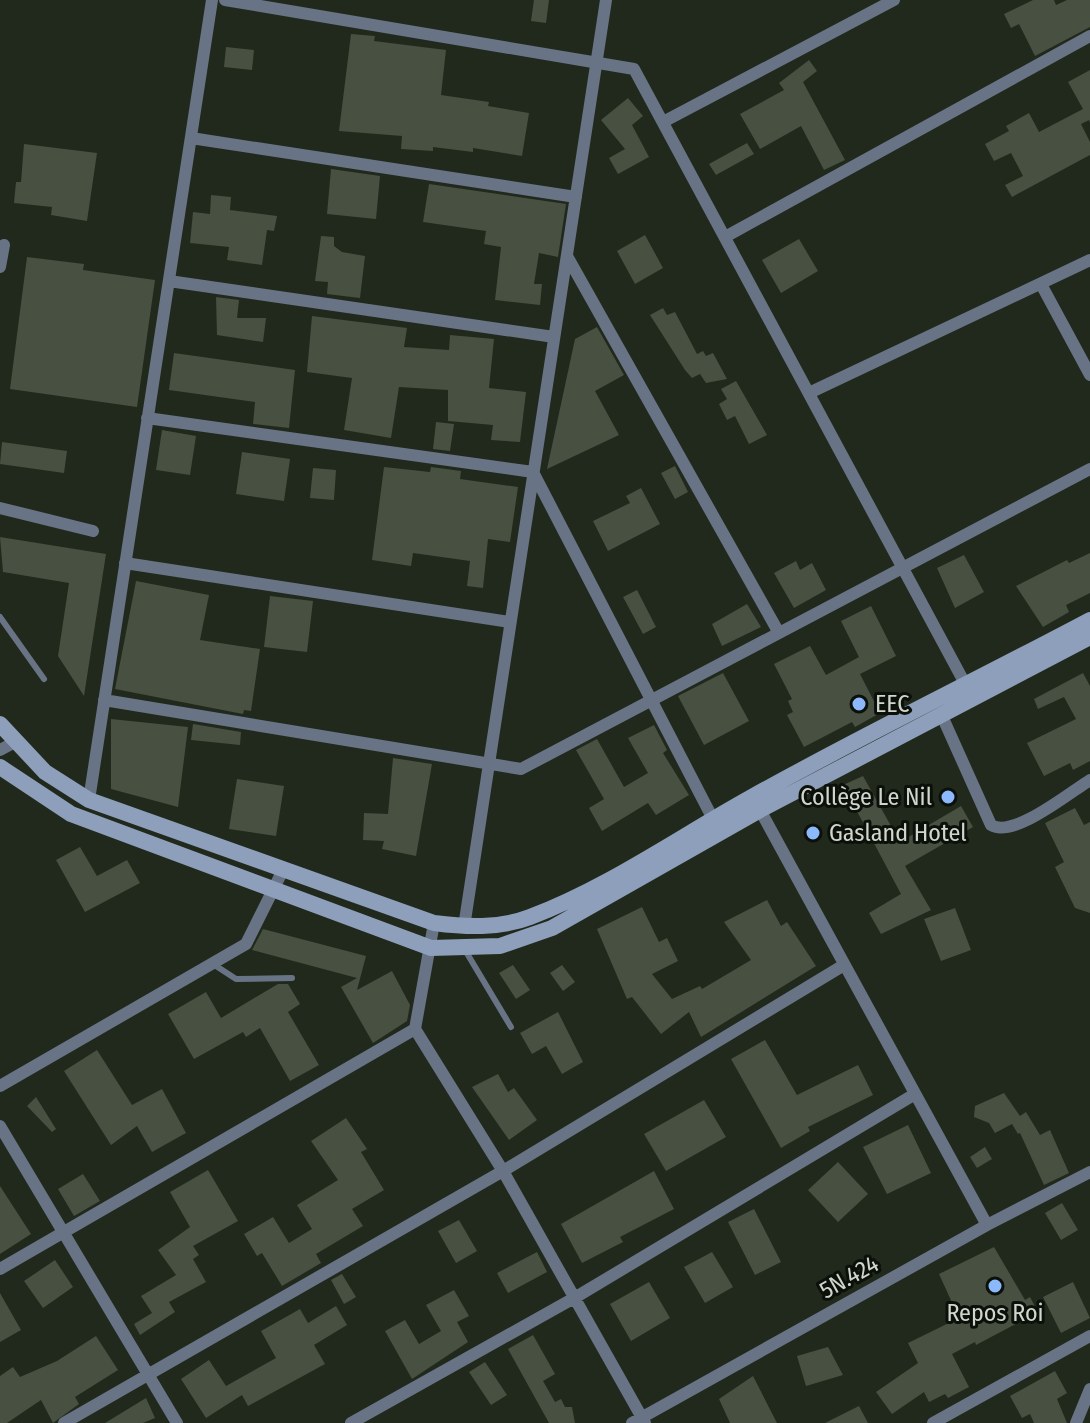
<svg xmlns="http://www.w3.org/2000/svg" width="1090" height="1423" viewBox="0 0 1090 1423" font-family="'Fira Sans Condensed',sans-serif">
<rect width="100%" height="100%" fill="#20291b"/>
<path fill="#475041" d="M534 0H549L546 23 531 21Z
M1033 0H1054L1056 5 1067 0H1090V27L1035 56 1019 24 1011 28 1004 14Z
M351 34 375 36 374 41 446 50 441 95 489 102 488 106 529 113 522 156 473 148V152L433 147V151L401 149 402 136 339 131Z
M226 47 254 50 252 70 224 67Z
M809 60 817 71 803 82 845 160 824 170 801 126 760 149 740 114 784 90 779 83Z
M1090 70V123L1089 120 1081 124 1090 142V155L1012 197 1005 185 1023 176 1011 153 994 161 985 144 1009 131 1006 126 1029 113 1039 132 1083 109 1068 82Z
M628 98 643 116 632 125 649 157 618 174 609 158 625 149 601 120Z
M747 143 754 154 716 175 709 164Z
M24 144 97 153 87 221 51 215 52 207 14 203 16 182H21Z
M331 169 380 176 376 219 327 214Z
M429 184 566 204 558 257 539 253 534 284H542L540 305 495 300 501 247 484 244 486 231 423 222Z
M211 195 231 197 230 210 277 216 274 231 267 230 262 265 227 260 229 247 190 243 193 212 210 214Z
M645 235 663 268 635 284 617 251Z
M321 236 334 237V246L342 252 365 256 360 298 327 294 328 282 315 281Z
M799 239 818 271 781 293 762 260Z
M27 257 84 264 83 270 155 280 137 407 10 389Z
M216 297 239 300 237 318H266L263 342 217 335Z
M663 308 667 315 675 312 697 354 703 351 706 356 713 353 727 379 706 383 700 374 692 378 685 370 650 315Z
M312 316 407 328 404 347 449 350 450 335 494 339 489 388 526 392 520 442 491 440 493 425 448 421V390L399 387 391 438 344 430 352 378 307 372Z
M597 327 624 375 595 391 619 435 547 469 575 339Z
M174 353 295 370 289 428 253 424 255 402 169 390Z
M736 381 767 435 749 444 735 416 727 420 719 404 727 399 721 389Z
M436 422 454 424 450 451 433 449Z
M162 430 196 436 190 475 156 470Z
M2 442 67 451 64 473 0 464Z
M242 452 290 459 284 501 236 494Z
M675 466 688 492 675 499 661 473Z
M384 467 430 472 431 467 461 471 460 479 518 487 510 542 488 539 483 588 467 586 470 561 413 553 411 566 372 560Z
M313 468 336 470 334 500 310 498Z
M641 488 660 524 608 551 593 521 630 503 626 496Z
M0 537 106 554 84 696 58 656 69 583 3 572Z
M1090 553V593L1066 605 1069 612 1043 627 1016 586 1067 560 1069 563Z
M964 555 984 592 955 608 937 568Z
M796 561 800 570 812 563 826 590 794 608 774 573Z
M136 581 209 595 200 640 260 649 251 711 244 710 243 714 115 689Z
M637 590 656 627 643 634 623 597Z
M270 596 313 601 307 652 264 647Z
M747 604 761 627 722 646 712 624Z
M871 606 896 656 860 674 880 713 855 727 852 722 804 747 787 715 793 712 788 701 792 699 774 664 810 646 826 675 859 657 841 621Z
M723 673 749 721 704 745 678 696Z
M1083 673 1090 686V761L1073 770 1070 763 1044 776 1027 743 1076 719 1064 697 1038 709 1034 699Z
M111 719 188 727 178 807 111 789Z
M193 724 241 732 240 745 191 740Z
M654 725 667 750 663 753 689 795 656 815 648 803 602 831 589 808 604 799 576 750 597 739 624 787 648 773 628 738Z
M393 758 432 764 416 856 382 849 384 841 363 840 364 813 388 814Z
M863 776 900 842 961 806 973 827 905 866 931 910 881 934 869 913 901 894 843 785Z
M237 779 284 786 276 836 229 829Z
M1075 808 1084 825 1090 822V913L1075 908 1055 867 1064 862 1045 823Z
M80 847 97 876 127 860 140 883 85 912 56 860Z
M767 900 781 926 787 922 816 966 701 1037 689 1012 661 1034 632 997 627 999 597 929 642 907 659 942 667 938 678 961 652 974 672 999 700 986 702 989 751 960 724 922Z
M955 908 971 950 941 961 924 919Z
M263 929 366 956 357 990 392 971 410 1005 407 1021 373 1043 341 987 357 978 252 950Z
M513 965 530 990 516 999 499 973Z
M562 965 575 982 563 991 550 973Z
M278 984H288L300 1004 288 1012 319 1065 290 1081 260 1028 246 1037 243 1032 194 1059 168 1014 206 992 221 1018Z
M558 1012 583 1062 562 1074 546 1046 532 1054 520 1033Z
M765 1040 797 1095 858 1065 873 1095 808 1127 810 1131 781 1148 731 1059Z
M97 1050 132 1105 162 1089 186 1133 152 1152 137 1126 111 1145 64 1071Z
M498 1074 508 1092 514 1088 537 1120 509 1140 472 1087Z
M1004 1093 1020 1116 1026 1112 1040 1135 1050 1130 1069 1173 1044 1185 1020 1133 1018 1134 1012 1124 995 1133 989 1123 974 1117 975 1106Z
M36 1097 56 1129 52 1132 27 1106Z
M704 1100 726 1137 666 1171 644 1134Z
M346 1118 367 1149 361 1152 384 1190 352 1209 363 1226 316 1254 321 1263 282 1286 262 1253 257 1256 244 1234 273 1217 289 1243 312 1229 297 1205 338 1180 311 1141Z
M908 1125 931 1173 887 1194 863 1147Z
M985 1147 992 1159 977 1168 970 1157Z
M838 1162 868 1194 838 1222 808 1190Z
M208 1170 238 1221 193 1246 199 1255 193 1259 206 1282 169 1302 175 1312 140 1335 134 1324 152 1313 141 1296 176 1275 158 1250 190 1227 170 1192Z
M654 1171 674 1209 620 1237 623 1242 582 1263 561 1224Z
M83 1174 100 1201 74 1216 58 1189Z
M0 1186 31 1234 0 1254Z
M1062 1203 1078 1230 1061 1240 1045 1213Z
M754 1209 781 1262 755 1275 728 1222Z
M459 1220 477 1251 456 1263 438 1231Z
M994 1247 1025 1300 1030 1297 1038 1312 976 1345 975 1342 952 1354 969 1387 948 1398 945 1394 929 1402 924 1392 892 1414 876 1392 918 1363 908 1343 959 1318 939 1274Z
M537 1252 547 1272 508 1293 497 1273Z
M712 1252 733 1287 705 1303 684 1267Z
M55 1260 73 1287 43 1308 24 1281Z
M342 1274 356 1297 344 1304 331 1280Z
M649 1282 670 1318 631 1341 610 1304Z
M1073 1282 1090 1318 1061 1333 1043 1297Z
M454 1290 469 1316 457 1322 468 1342 412 1379 385 1331 405 1320 419 1344 441 1331 426 1305Z
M0 1293 21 1330 0 1342Z
M336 1306 347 1325 314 1345 325 1364 248 1406 242 1395 206 1418 181 1379 209 1360 226 1386 276 1358 261 1331 300 1309 308 1323Z
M533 1335 555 1374 543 1381 555 1402 561 1399 565 1407H572L575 1423H549L508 1349Z
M96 1336 118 1370 75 1397 79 1404 53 1423 41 1400 7 1423H0V1376L13 1367 20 1377 57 1361Z
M828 1347 843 1375 806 1386 797 1356Z
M485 1362 507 1395 491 1405 469 1372Z
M1055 1371 1067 1393 1057 1399 1067 1423H1034L1030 1414 1022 1418 1010 1396Z
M753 1376 777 1423H730L719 1399Z
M146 1398 155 1418 143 1423H105Z
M859 1406 868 1423H825Z"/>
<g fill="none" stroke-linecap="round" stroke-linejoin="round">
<path stroke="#687385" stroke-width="6" d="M0 617 44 679
M465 950 511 1027
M213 964 236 979 292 978"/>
<path stroke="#687385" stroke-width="12" d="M225 0 634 69 969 691
M663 122 894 0
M191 138 576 197
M725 237 1090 36
M567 256 779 633
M0 267 4 245
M169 281 554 337
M1042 286 1090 375
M809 393 1090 260
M147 418 533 472 713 819
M0 508 93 531
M125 563 510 622
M104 700 521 769 1090 469
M942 716 991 825C1013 839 1069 793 1090 780
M0 750 15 742
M89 800 212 0
M760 810 987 1225
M434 923 415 1029 503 1171 645 1423
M464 927 606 0
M0 1086 246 944 284 868
M0 1126 177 1423
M0 1269 415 1029
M64 1423 503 1171 844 965
M351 1423 576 1297 915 1094
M632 1423 987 1225 1090 1172
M933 1423 1090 1336
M1076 1423 1090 1389"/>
<path stroke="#8d9fbb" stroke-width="16" d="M0 724 45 772 89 800 434 923C465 927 499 929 530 917 607 888 678 838 750 798 861 736 977 680 1090 620
M0 767 71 814 431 948 500 946 552 928 760 810 1090 637"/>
</g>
<g fill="#8cb9fc" stroke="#0c100a" stroke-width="3">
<circle cx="859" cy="704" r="8"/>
<circle cx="948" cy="797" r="8"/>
<circle cx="813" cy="833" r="8"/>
<circle cx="995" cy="1286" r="8"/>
</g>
<g text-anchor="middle" stroke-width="6" stroke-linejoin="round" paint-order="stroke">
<g font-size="24" fill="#d1d6cd" stroke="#0c100a" text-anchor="start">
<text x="875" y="712">EEC</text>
<text x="932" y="805" text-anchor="end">Collège Le Nil</text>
<text x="829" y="841">Gasland Hotel</text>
<text x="995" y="1321" text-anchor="middle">Repos Roi</text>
</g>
<g font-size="24" fill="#d1d6cd" stroke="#0c100a">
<text transform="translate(849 1277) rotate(-29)" y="8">5N.424</text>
</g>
</g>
</svg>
